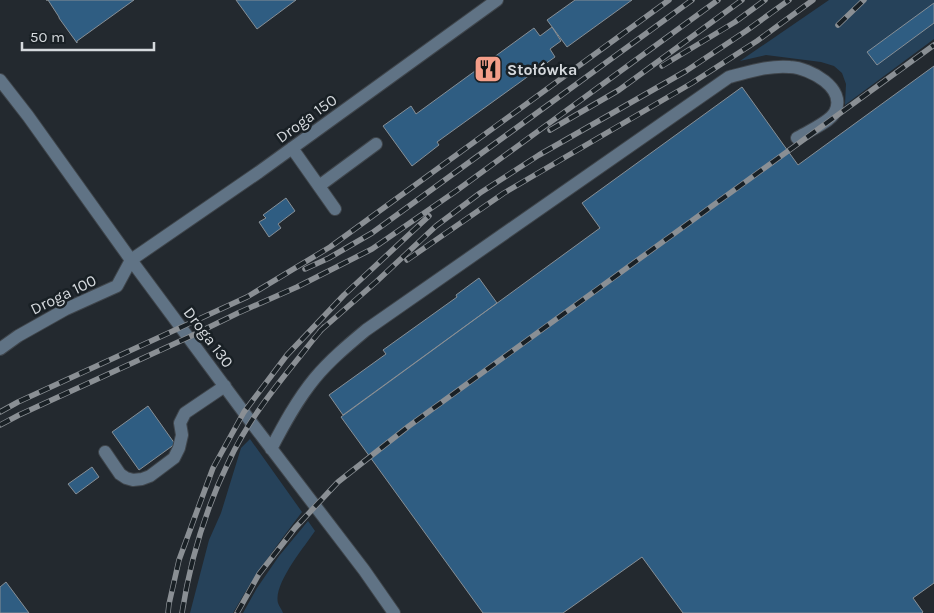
<svg xmlns="http://www.w3.org/2000/svg" width="934" height="613" viewBox="0 0 934 613" font-family="Karla,sans-serif">
<rect width="100%" height="100%" fill="#23292f"/>
<path fill="#26425a" d="M829 0H934V39L845 105 846 84 842 73 834 66 821 62 766 55 740 61Z
M250 439 302 512C277 545 253 577 233 613H190L209 540 221 513 241 448Z
M308 521 315 531C305 546 273 584 278 603 279 606 282 610 283 613H243L257 588 279 556Z"/>
<path fill="#2f5d82" stroke="#878f96" d="M46 0H134L77 41V43L59 18V17L48 0Z
M236 0H296L257 29Z
M575 0H632L567 47 547 20Z
M934 3V23L877 65 867 52Z
M552 27 561 41 550 49 555 57 437 142 439 145 412 166 383 126 411 106 416 114 534 28 540 36Z
M934 66V583L913 598 923 612 922 613H683L642 557 563 613H483L341 417 600 228 582 203 742 87 798 165Z
M286 198 295 211 278 224 281 228 269 237 259 222 266 218 263 215Z
M479 278 497 303 343 415 329 395 386 354 383 350 457 297 456 295Z
M148 406 175 444 139 470 112 432Z
M92 467 99 477 76 494 68 484Z
M6 582 29 613H0V587Z"/>
<g fill="none" stroke-linecap="round" stroke-linejoin="round">
<defs>
<path id="minor" d="M0 80 28 116 131 260 251 422 364 570 394 613
M292 148 335 209
M319 186 376 144
M0 349 18 336 66 309 117 286 131 260 259 172 497 0
M271 449C284 424 297 400 315 378 330 360 348 345 366 330L729 77C749 72 770 65 790 67 810 68 847 88 835 112 830 122 807 132 797 138
M105 452 120 474 126 478 133 480 142 479 150 476 174 458 179 448 182 435 180 423 185 413 225 386"/>
</defs>
<use href="#minor" stroke="#3f454b" stroke-width="14"/>
<use href="#minor" stroke="#607385" stroke-width="12"/>
<defs>
<path id="rail" d="M838 25 864 0
M662 66 735 22 765 0
M550 130 619 90 742 0
M407 260 504 193 692 83 757 41 813 0
M305 269 329 258 372 233 692 0
M320 331 376 282 436 226 480 193 539 155 686 71 746 31 789 0
M0 412 18 402 247 297 330 247 669 0
M0 425 19 415 189 337 238 313 297 287 372 249 456 191 718 0
M168 613 169 604 179 560 197 511 213 468 244 412 287 355 344 295 429 216
M182 613C190 561 206 508 229 461 246 424 272 391 297 360 306 349 314 338 324 327
M237 613 259 574 295 528 338 482 409 426 934 45"/>
</defs>
<use href="#rail" stroke="#8a8f94" stroke-width="5.5"/>
<use href="#rail" stroke="#192025" stroke-width="4" stroke-dasharray="11" stroke-linecap="butt"/>
</g>
<defs>
<symbol id="restaurant-square" viewBox="-11 -11 22 22"><rect x="-9" y="-9" width="18" height="18" rx="4" fill="#f49e89" stroke="#192025"/><path d="M-5-6h1v4h1v-4h1v4h1v-4h1v5L-1.5 .5V6h-2V.5L-5-1ZM5-6V6H3V1.5H1.5Q1.5-4 5-6Z" fill="#111"/></symbol>
</defs>
<g fill-rule="evenodd">
<use href="#restaurant-square" x="472" y="53" width="32" height="32"/>
</g>
<g text-anchor="middle" stroke-width="5" stroke-linejoin="round" paint-order="stroke">
<g font-size="16" font-weight="bold" fill="#d5d9dd" stroke="#192025" text-anchor="start">
<text x="507" y="75">Stołówka</text>
</g>
<g font-size="16" fill="#d5d9dd" stroke="#192025">
<text transform="translate(306 118) rotate(-36)" y="6">Droga 150</text>
<text transform="translate(63 294) rotate(-26)" y="6">Droga 100</text>
<text transform="translate(209 337) rotate(53)" y="6">Droga 130</text>
</g>
</g>
<path d="M22 42v8h132v-8" fill="none" stroke="#d5d9dd" stroke-width="2.5"/>
<text x="30" y="42" font-size="15" fill="#d5d9dd" stroke="#192025" stroke-width="4" paint-order="stroke">50 m</text>
</svg>
